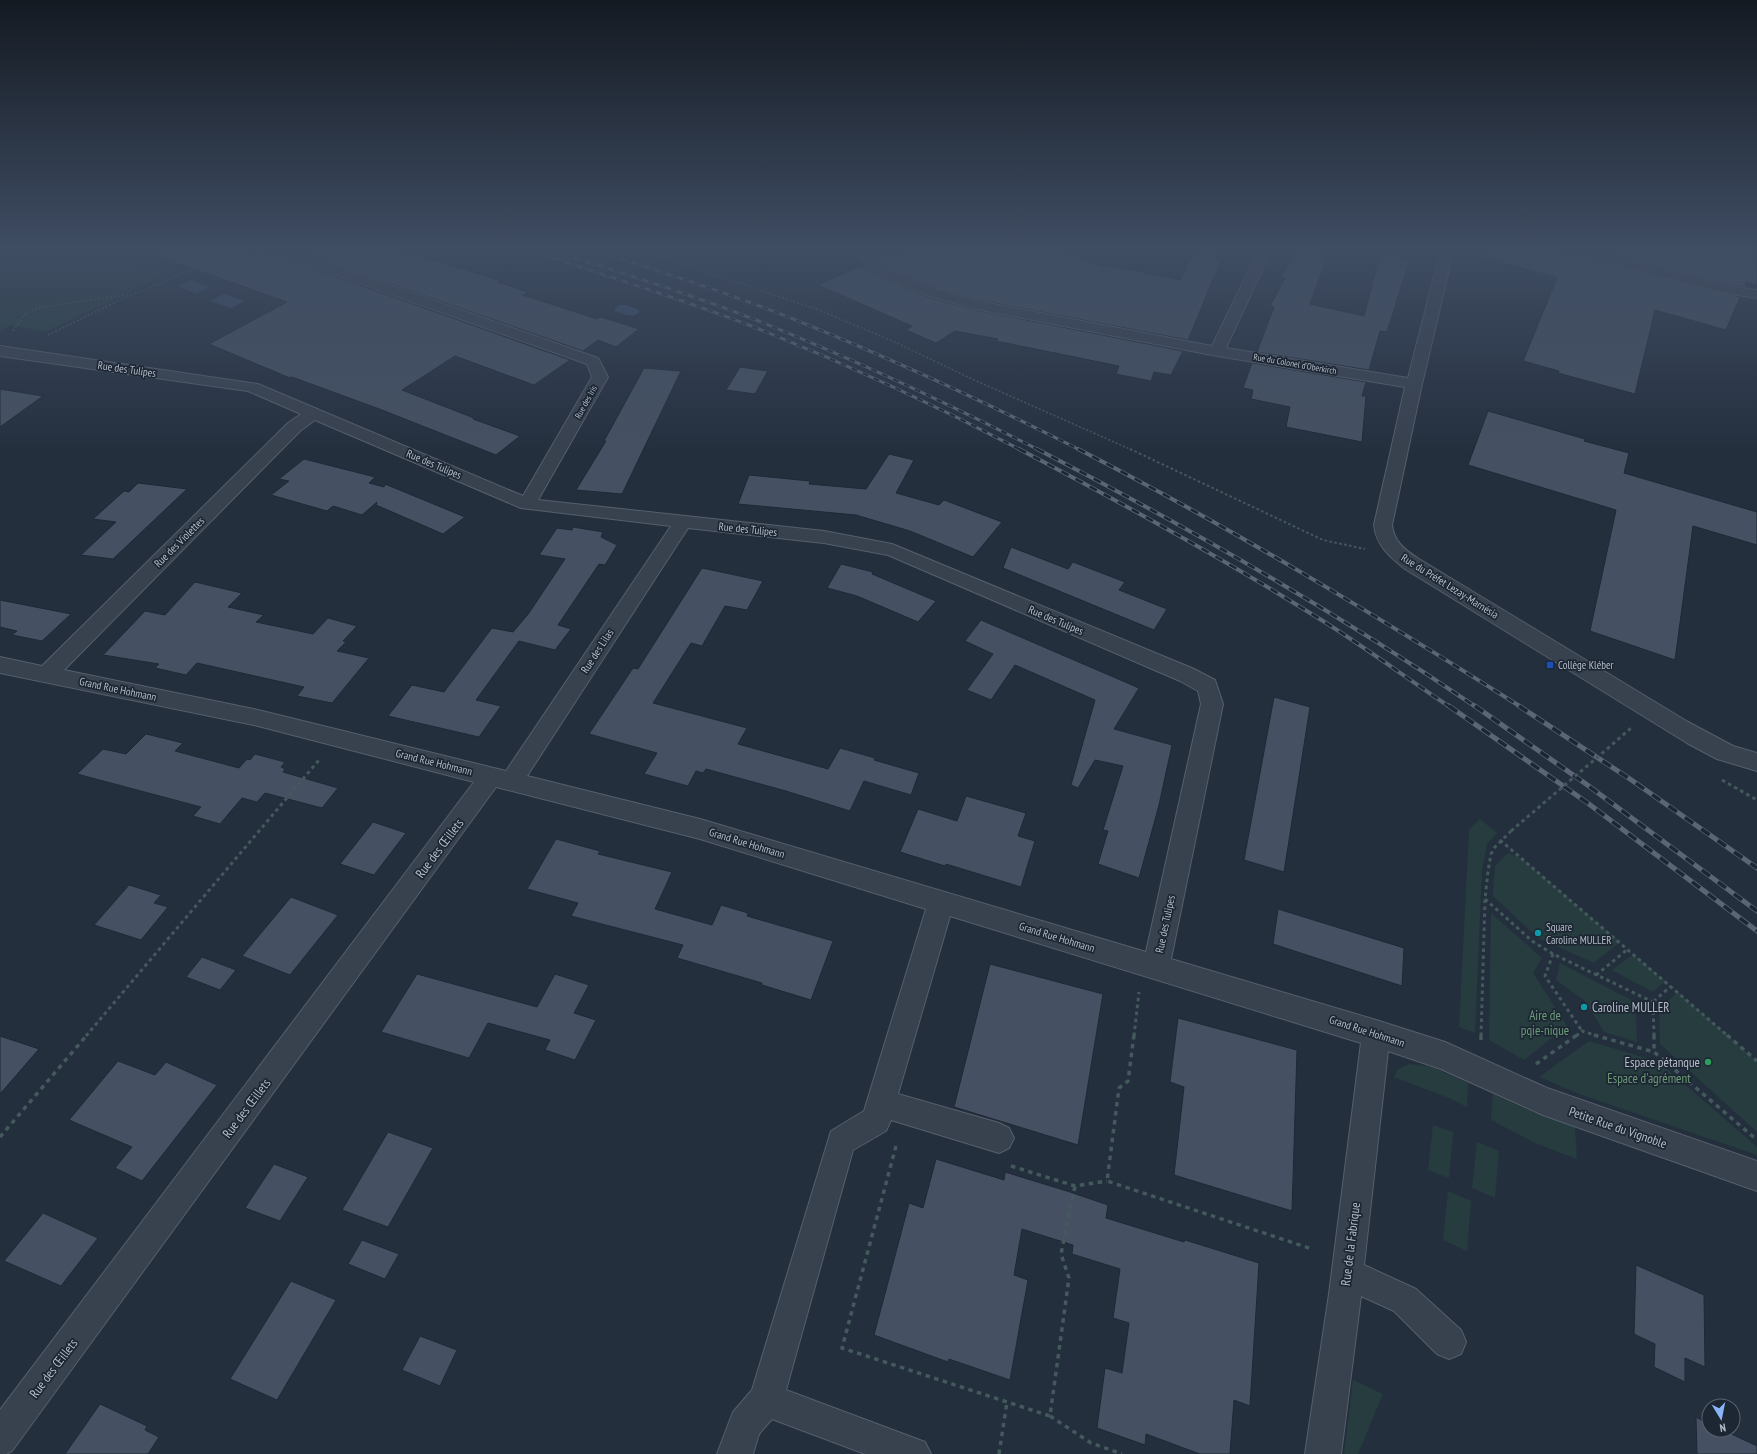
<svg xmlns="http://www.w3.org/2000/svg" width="1757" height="1454" viewBox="0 0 1757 1454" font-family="'PT Sans Narrow',sans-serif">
<rect width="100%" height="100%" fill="#242f3e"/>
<path fill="#263c3f" d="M0 249H96L166 275 45 332 10 325 0 331Z
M1480 819 1497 833 1487 844 1482 871 1475 1033 1459 1027 1469 830Z
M1508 853 1521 858 1620 942 1594 963 1538 938 1493 896 1495 866Z
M1491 913 1542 958 1533 973 1567 1026 1524 1060 1489 1040Z
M1634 954 1665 981 1653 992 1612 970Z
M1560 963 1635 1002 1637 1042 1604 1032 1585 1001 1556 980Z
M1678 992 1757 1061V1132L1660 1044 1659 1009Z
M1589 1041 1659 1062 1757 1147V1155L1579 1094 1539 1077Z
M1409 1064 1432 1067 1468 1083 1467 1107 1449 1098 1394 1077 1398 1069Z
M1493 1094 1521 1107 1575 1127 1577 1159 1535 1143 1491 1120Z
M1433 1125 1453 1132 1449 1178 1428 1170Z
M1477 1142 1499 1151 1495 1198 1472 1188Z
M1448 1191 1471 1201 1467 1251 1443 1240Z
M1353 1380 1383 1394 1358 1454H1344Z"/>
<path fill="#394c67" d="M190 280 209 287 197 294 178 286Z
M224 294 245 301 231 308 210 301Z
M619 305H626L639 310V313C631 318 624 314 615 311V308Z"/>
<path fill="#455162" stroke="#1f2835" d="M148 249H268L270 253 570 360 534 385 455 356 402 390 474 418 473 419 520 436 496 455 382 410 292 377 290 378 209 344 287 302 147 252Z
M291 249H400L501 281 498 282 528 292 523 295 597 319 601 317 639 329 616 347 598 340 583 351Z
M900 249H1061L1105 268 1107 265 1180 280 1195 249H1220L1216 259 1221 260 1188 340 978 300 942 290 882 265 877 259Z
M1296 249H1330L1310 304 1364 316 1379 258H1383L1385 253 1410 258 1387 332 1380 331 1369 370 1257 352 1274 307 1270 306 1285 278 1281 277Z
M1481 249H1559L1562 253 1740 297 1726 330 1655 310 1635 394 1558 373 1559 371 1523 361 1557 278 1480 256Z
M1587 249H1757V285L1746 282 1745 287 1735 286Z
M863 265 870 273 931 298 971 309 1183 351 1171 375 1154 372 1151 381 1116 374 1119 366 996 341 998 339 955 331 936 343 906 330 912 326 818 285Z
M1252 363 1366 382 1362 396H1366L1362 442 1286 427 1290 407 1251 399 1253 390 1243 388Z
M740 367 768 371 755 394 726 390Z
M644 368 681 371 622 494 576 490 606 441H604Z
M0 389 43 396 0 427Z
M1488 411 1585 439 1584 441 1629 453 1624 473 1757 512V545L1693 526 1675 660 1590 631 1616 510 1468 465Z
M889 454 914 460 896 493 939 505 944 500 1002 522 973 557 910 531 856 515 738 504 749 475 810 481 809 484 866 489Z
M304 459 375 477 369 483 384 487 385 484 465 517 443 534 376 505 377 502 362 515 333 506 327 511 271 495 289 481 279 479Z
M138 483 187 489 113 559 81 555 116 522 93 519 124 491 129 492Z
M573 527 603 532 601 537 617 545 605 565 599 564 558 625 571 629 555 650 519 641 476 700 501 706 479 737 388 716 412 685 444 692 492 628 513 632 529 613 565 559 539 555 557 528 572 530Z
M1011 547 1068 569 1073 562 1125 582 1119 590 1167 609 1154 630 1003 568Z
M841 564 873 572 872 574 936 601 918 622 857 596 827 588Z
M702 568 763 581 747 610 725 606 702 646 691 643 653 703 747 728 738 744 828 769 840 748 875 758 874 760 919 773 911 795 864 781 850 811 786 791 706 769 703 773 696 771 688 786 644 774 657 753 589 734 633 668 638 669Z
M195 582 242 593 228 607 264 615 256 622 313 634 328 618 357 626 343 641 346 642 337 651 369 658 332 703 297 696 304 687 197 663 186 675 155 668 159 664 103 655 145 611 165 615Z
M0 600 71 614 42 641 12 635 17 631 0 627Z
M981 620 1139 688 1114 729 1172 745 1159 805 1139 878 1098 864 1108 831 1103 830 1123 766 1095 760 1078 788 1071 785 1095 700 1015 665 991 700 967 690 993 654 965 641Z
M1274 697 1310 707 1284 872 1244 860Z
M146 734 183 743 175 751 239 768 247 759 250 760 255 754 285 762 281 767 285 769 283 772 338 788 322 808 265 793 257 802 242 798 220 824 193 816 201 807 77 774 103 749 126 754Z
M966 796 1026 813 1018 836 1035 841 1021 887 946 864 945 866 900 852 918 809 957 821Z
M373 822 406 833 374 875 340 864Z
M556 839 600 851 598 854 672 872 655 909 712 925 721 905 748 913 747 916 833 941 811 1000 762 985V983L677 958 683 945 571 916 578 903 527 889Z
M129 885 161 895 154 903 168 907 141 940 94 925Z
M291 897 338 915 290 975 242 956Z
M1278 909 1404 948 1402 986 1273 944Z
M202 957 236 970 220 990 186 977Z
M990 964 1103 994 1078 1145 954 1107Z
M417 974 537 1007 555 974 589 985 574 1013 596 1020 575 1060 545 1050 550 1040 488 1023 469 1058 381 1032Z
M1178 1018 1297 1050 1292 1211 1174 1175 1184 1087 1170 1082Z
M0 1036 39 1049 0 1094Z
M118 1061 155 1075 166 1062 217 1085 142 1181 115 1168 132 1147 69 1120Z
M388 1132 433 1148 388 1227 342 1210Z
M936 1159 1004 1180 1005 1172 1070 1192 1108 1205 1106 1218 1184 1242 1185 1240 1259 1263 1250 1406 1234 1400 1230 1454H1200L1146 1434 1145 1445 1097 1428 1105 1368 1122 1373 1129 1323 1113 1318 1120 1269 1072 1254 1073 1245 1022 1229 1014 1275 1028 1280 1010 1380 949 1359 948 1362 874 1335 909 1203 923 1208Z
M274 1164 308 1177 280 1221 245 1208Z
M43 1213 98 1238 61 1286 4 1261Z
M362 1240 399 1254 385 1279 348 1264Z
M1636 1265 1704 1295 1705 1367 1685 1358V1382L1654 1367 1655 1344 1634 1334Z
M291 1281 336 1300 277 1400 230 1379Z
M420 1336 457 1350 440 1386 402 1370Z
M100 1404 147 1426 145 1430 159 1437 148 1454H65Z
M1696 1417 1709 1424V1430H1723L1757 1446V1454H1697Z"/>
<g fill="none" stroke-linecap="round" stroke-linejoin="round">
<defs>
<path id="minor" d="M269 249H288L598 358 608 377 538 500 824 531 892 544 1194 669 1215 680 1223 704 1171 959 1376 1020 1445 1042 1547 1088 1757 1161V1191L1543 1115 1441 1069 1388 1051 1364 1265 1416 1289 1461 1330 1466 1342 1461 1354 1449 1359 1437 1354 1394 1311 1361 1296 1341 1454H1305L1329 1294 1361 1043 950 916 898 1094 999 1123 1009 1128 1014 1138 1009 1148 999 1153 891 1120 886 1131 853 1150 786 1390 925 1442 931 1454H865L772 1419 759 1434 753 1454H717L733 1412 752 1390 831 1131 864 1111 926 909 700 839 496 787 12 1451 6 1454H0V1410L474 782 258 726 0 673V657L42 666 288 423 301 414 248 391 0 356V346L258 384 523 496 592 377 587 364 271 252ZM315 420 521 508 671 526 506 771 258 710 64 670 300 431ZM688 528 824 543 888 555 1180 681 1198 691 1201 704 1146 952 700 819 527 776Z
M852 249H866L881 266 942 291 978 301 1212 346 1259 249H1272L1226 348 1408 378 1441 249H1454L1422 384 1392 525C1394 542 1405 550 1419 559L1688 722 1733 746 1757 753V771L1717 759 1687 743 1405 569C1390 557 1376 545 1374 525L1405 387 1217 356 971 308 932 297 871 272Z
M1560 249H1582L1735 287 1757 290V298L1730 294 1562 252Z"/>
</defs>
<use href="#minor" stroke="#565f6c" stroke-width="2"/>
<path stroke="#44595c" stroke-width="1.5" stroke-dasharray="2 2" stroke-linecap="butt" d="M638 249 819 310 897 343 972 379 1132 450
M13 331 25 314 37 308 131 294
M48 335 124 298 180 275 236 249"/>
<path stroke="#44595c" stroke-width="2" stroke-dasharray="2.5 2.5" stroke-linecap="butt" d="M1130 449 1323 540 1365 549"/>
<path stroke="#44595c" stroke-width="3" stroke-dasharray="3.5 3.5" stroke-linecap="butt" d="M1607 749 1631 728
M1722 780 1757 800
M1500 840 1728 1036
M1485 899 1532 941 1553 954 1653 1002
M1553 954 1545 976 1582 1031
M1596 975 1628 949
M86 1036 319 760
M1134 1036 1139 992
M1481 1036 1485 899 1488 871 1491 854 1495 847 1511 831
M1576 1036 1582 1031 1598 1036
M1654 1036 1653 1002 1671 986"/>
<path stroke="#44595c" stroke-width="3.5" stroke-dasharray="4.5 4.5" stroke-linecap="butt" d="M1134 1035 1128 1081 1119 1088 1107 1181 1312 1249
M1594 1035 1654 1052 1757 1140
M1654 1035V1052
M1727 1035 1757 1061
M1481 1040V1035
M1536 1064 1577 1035
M0 1137 87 1035
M896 1146 842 1348 1050 1416 1069 1278 1061 1254 1075 1186
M1011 1166 1075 1186 1107 1181
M1050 1416 1091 1443 1122 1454
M999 1454 1007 1402"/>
<use href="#minor" fill="#38414e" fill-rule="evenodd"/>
<defs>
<path id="rail-far2" d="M525 249C600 273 675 297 749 325 842 362 933 404 1021 450
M545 249C614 270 684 292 751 318 849 357 945 402 1039 450
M592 249C665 273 738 296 808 325 901 363 991 405 1080 450"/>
<path id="rail-far1" d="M1019 449C1122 503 1224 559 1323 621 1366 648 1408 679 1450 707
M1037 449C1188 527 1336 612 1476 707
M1078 449C1230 527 1377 616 1521 707"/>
<path id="rail" d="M1449 706 1589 804 1757 931
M1475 706 1586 784 1757 911
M1519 706 1630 779 1757 868"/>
</defs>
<use href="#rail-far2" stroke="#5a6575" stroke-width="3"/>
<use href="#rail-far1" stroke="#5a6575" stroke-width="4"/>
<use href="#rail" stroke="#5a6575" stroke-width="5"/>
<use href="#rail-far2" stroke="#1d2633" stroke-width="2" stroke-dasharray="6" stroke-linecap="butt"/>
<use href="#rail-far1" stroke="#1d2633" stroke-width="2.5" stroke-dasharray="8" stroke-linecap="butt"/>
<use href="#rail" stroke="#1d2633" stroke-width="3.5" stroke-dasharray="10" stroke-linecap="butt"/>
<path stroke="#44595c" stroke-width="3" stroke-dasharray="3.5 3.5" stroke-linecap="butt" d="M1511 831 1607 749"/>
</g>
<linearGradient id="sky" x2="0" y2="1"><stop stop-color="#141a22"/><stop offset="0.55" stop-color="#3f4d63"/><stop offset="1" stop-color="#3f4d63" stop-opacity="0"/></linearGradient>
<rect width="1757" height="452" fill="url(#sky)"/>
<rect fill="#1a4fb4" stroke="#1d2633" stroke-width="1.5" x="1546" y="661" width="8" height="8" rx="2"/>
<g fill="#0f9aa8" stroke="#1d2633" stroke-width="1.5">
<circle cx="1538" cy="933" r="4"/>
<circle cx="1584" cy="1007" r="4"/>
</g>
<circle fill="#2e9e5b" stroke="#1d2633" stroke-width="1.5" cx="1708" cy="1062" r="4"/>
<g text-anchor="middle" stroke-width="3.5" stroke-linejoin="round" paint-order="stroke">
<g font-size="9" fill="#b4bcc9" stroke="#1d2633">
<text transform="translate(1295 364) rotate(10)" y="3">Rue du Colonel d'Oberkirch</text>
<text transform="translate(586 402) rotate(-61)" y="3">Rue des Iris</text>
</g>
<g font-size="11" fill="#b4bcc9" stroke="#1d2633">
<text transform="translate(127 369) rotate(8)" y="4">Rue des Tulipes</text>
<text transform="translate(434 464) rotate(23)" y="4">Rue des Tulipes</text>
<text transform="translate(748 529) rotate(6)" y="4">Rue des Tulipes</text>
<text transform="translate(179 542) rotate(-45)" y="4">Rue des Violettes</text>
<text transform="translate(1450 586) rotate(32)" y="4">Rue du Préfet Lezay-Marnésia</text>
<text transform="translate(1056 620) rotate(23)" y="4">Rue des Tulipes</text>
<text transform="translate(597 651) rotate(-57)" y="4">Rue des Lilas</text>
<text transform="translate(118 689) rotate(12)" y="4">Grand Rue Hohmann</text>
<text transform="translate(434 762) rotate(14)" y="4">Grand Rue Hohmann</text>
<text transform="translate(747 843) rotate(17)" y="4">Grand Rue Hohmann</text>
<text transform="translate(1165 924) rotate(-78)" y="4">Rue des Tulipes</text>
<text transform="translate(1057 937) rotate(17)" y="4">Grand Rue Hohmann</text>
<text transform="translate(1367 1031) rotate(18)" y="4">Grand Rue Hohmann</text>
</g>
<g font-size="11" fill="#b4bcc9" stroke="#1d2633" text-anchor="start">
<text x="1558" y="669">Collège Kléber</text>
<text x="1546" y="931">Square<tspan x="1546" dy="13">Caroline MULLER</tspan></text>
</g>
<g font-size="13" fill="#b4bcc9" stroke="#1d2633">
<text transform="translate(439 848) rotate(-53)" y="5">Rue des Œillets</text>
<text transform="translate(246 1108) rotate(-53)" y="5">Rue des Œillets</text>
<text transform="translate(1618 1127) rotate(19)" y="5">Petite Rue du Vignoble</text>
<text transform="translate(1350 1244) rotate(-83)" y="5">Rue de la Fabrique</text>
<text transform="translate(53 1368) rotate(-53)" y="5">Rue des Œillets</text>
</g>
<g font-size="13" fill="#b4bcc9" stroke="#1d2633" text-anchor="start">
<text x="1592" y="1012">Caroline MULLER</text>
<text x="1700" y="1067" text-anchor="end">Espace pétanque</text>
</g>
<g font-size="13" fill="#6b9a76" stroke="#1d2633">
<text x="1545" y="1020">Aire de<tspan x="1545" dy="15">pqie-nique</tspan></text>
<text x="1649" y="1083">Espace d'agrément</text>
</g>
</g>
<g transform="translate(1721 1418) rotate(170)"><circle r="19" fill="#1d2633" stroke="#59626f"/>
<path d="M0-3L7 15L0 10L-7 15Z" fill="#8ab4f8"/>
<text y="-6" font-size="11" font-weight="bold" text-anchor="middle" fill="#b4bcc9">N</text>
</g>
</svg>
